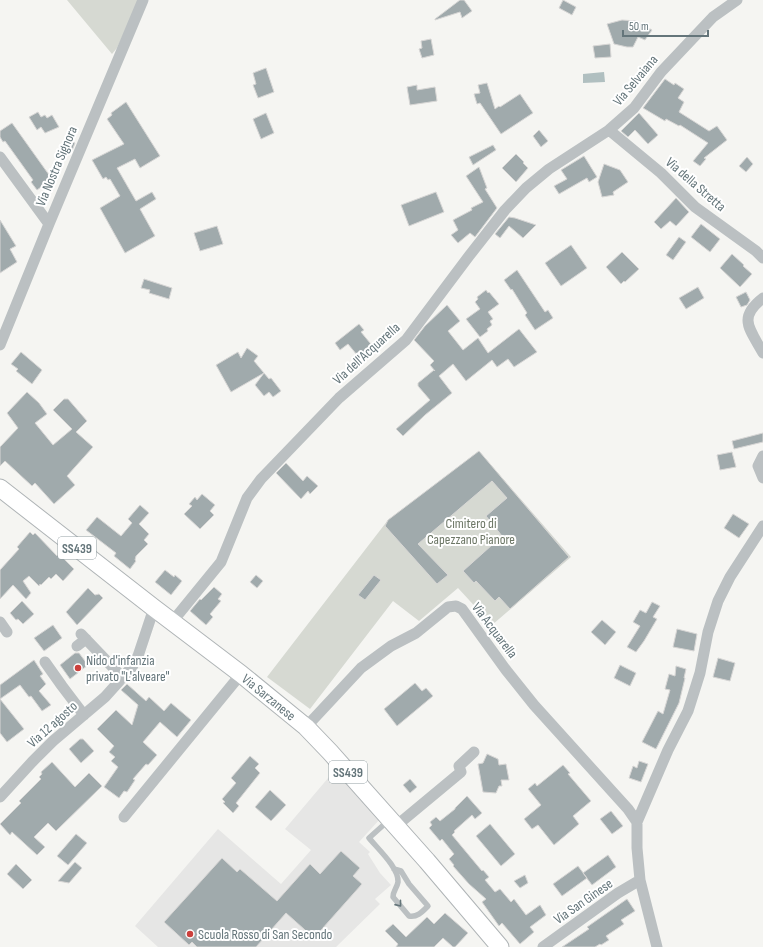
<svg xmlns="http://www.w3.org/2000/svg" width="763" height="947" viewBox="0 0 763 947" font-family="'Sofia Sans Condensed',sans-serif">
<rect width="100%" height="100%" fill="#f5f5f2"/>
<path fill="#e6e6e5" d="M334 771 380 819 359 842 370 852 368 854 380 873 391 885 375 899 380 904 336 947H158L135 926 218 829 281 884 311 850 285 829Z"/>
<path fill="#d6d9d2" d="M67 0H139L117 48 112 54Z
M479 451 571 557 492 625 458 588 419 621 393 601 310 709 267 677 388 520Z"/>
<path fill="#b0bfc0" d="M604 72 605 82 583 83V74Z"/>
<path fill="#a0aaac" stroke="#d7d6d5" d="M460 0H464L472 11 462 18 460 12 435 20V19Z
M563 0 576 7 572 15 559 8Z
M622 20 636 21 652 30 645 40 638 37 633 47H627L614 44 607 24Z
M431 39 434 55 422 58 419 49 422 48 421 41Z
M610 44 611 57 595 58 593 46Z
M266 68 274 92 258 98 253 85 256 84 253 73Z
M665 79 674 85 675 83 684 89 678 98 684 102 679 112 709 131 717 126 727 140 704 158 706 159 700 166 693 161 708 143 680 125 679 126 666 119 665 121 643 108Z
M487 83 495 109 499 106 500 107 520 94 533 113 501 134 480 103 477 104 474 94 480 93 478 85Z
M417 85V90L435 87 437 101 410 105 407 87Z
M126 102 160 156 140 168 135 159 117 168 136 201 152 192 156 199 140 209 155 236 125 253 100 208 120 196 110 179 108 180 106 177 103 179 92 160 124 144 107 119 112 115 111 113Z
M38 112 41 117 45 115 47 118 52 115 59 127 45 133 41 127 37 130 29 117Z
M266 113 274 133 261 139 253 119Z
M639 113 658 135 648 144 635 130 628 137 621 131Z
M12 123 52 179 37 190 31 182 33 180 5 141 3 142 0 137V131Z
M539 130 548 141 541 147 533 136Z
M66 139 75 143 71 153 62 149Z
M493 145 496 150 473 165 469 157Z
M516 154 524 162 523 163 528 168 516 182 502 168Z
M584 156 597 177 589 182 587 178 559 194 554 186 567 179 561 170Z
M747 157 753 164 746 172 739 166Z
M604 164 620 170 628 182 613 192 614 195 602 197 598 182Z
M479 167 487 188 485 189 497 208 475 237 470 233 458 243 451 235 458 230 453 220 472 210 471 208 483 202 466 176Z
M436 192 444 212 409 226 401 205Z
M676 198 689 212 676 226 670 221 661 229 654 222Z
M509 217 515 218 536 225 523 238 509 226 500 238 495 234Z
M0 220 16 246 10 249 17 262 0 273Z
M701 224 720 239 710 252 691 237Z
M217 226 223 244 200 251 194 233Z
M679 237 686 242 673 260 666 255Z
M571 245 587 268 561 286 545 263Z
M622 252 639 269 625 282 624 281 621 284 606 267Z
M732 254 744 265 743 266 752 274 740 287 720 268Z
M517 270 545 312 548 310 553 318 535 330 525 315 527 313 512 289 511 290 504 280Z
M144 279 172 288 169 299 149 293 150 290 141 288Z
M698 287 704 298 686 309 679 298Z
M486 290 488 293 489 292 499 304 488 312 493 319 490 321 492 325 487 329 488 331 480 337 466 319 480 309 475 302 478 299 477 297Z
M746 292 750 300 747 305 741 307 736 297Z
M447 305 460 321 448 331 463 350 478 338 488 353 519 329 537 352 514 367 508 359 497 367 492 360 466 381 453 364 439 376 452 393 425 415 403 436 396 429 430 400 418 386V383L434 370 435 371 430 365 434 361 414 340 425 326Z
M359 324 364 330 361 332 375 349 369 353 371 355 362 361 348 344 340 350 335 343Z
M247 348 258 356 254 361 264 373 231 392 216 365 238 352 241 358Z
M21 352 42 370 32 384 16 371 18 369 11 364Z
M264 373 269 379 271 378 281 391 273 397 269 392 264 396 255 385Z
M27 392 39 403 47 414 35 423 53 445 72 429 53 410 64 399H68L87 421 76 432 93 447 67 476 75 485 54 504 35 483 32 486 5 461 0 466V447L18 428 7 413Z
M763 433V442L734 449 732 441Z
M479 451 569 557 510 609 499 597 495 601 476 581 474 583 463 571 502 536 486 516 507 498 492 481 418 544 448 575 437 584 385 526 388 520Z
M732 452 736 467 720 470 717 455Z
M286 463 303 481 307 476 318 486 310 494 308 491 301 499 276 473Z
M202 494 215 505 210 511 214 515 200 529 184 514 192 506 189 504 195 497 197 500Z
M140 505 149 513 139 524 149 534 144 540 148 544 136 556 135 560 136 561 130 569 114 556 116 553 86 530 97 517 121 536 132 523 128 519Z
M733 514 749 524 739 538 724 528Z
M30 532 33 535 35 533 57 556 59 554 74 569 63 581 56 574 51 579 49 577 41 585 40 584 39 586 29 576 23 581 31 593 26 599 13 585 0 599V570L19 549 17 547Z
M165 570 174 577 175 575 182 581 171 595 155 582Z
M256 575 263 581 257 588 250 582Z
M374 575 381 580 365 600 358 595Z
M214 587 222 594 218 599 221 601 210 614 213 617 206 625 190 611 200 599 201 600Z
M88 588 95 595 99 594 103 598 77 625 66 612Z
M22 601 34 614 23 624 18 619 16 620 10 613Z
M652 602 660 606 653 617 657 619 644 641 636 652 627 647 640 626 633 622 640 610 646 613Z
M602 620 616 632 605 645 591 632Z
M53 625 62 638 44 651 34 638Z
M677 629 697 634 694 651 673 647Z
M75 653H79L88 665 70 679 60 665Z
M718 658 735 663 730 681 713 677Z
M34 660 43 674 40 676 46 684 39 691 51 705 42 711 31 696 29 697 20 685 0 699 24 729 7 742 0 733V685Z
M620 665 636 673 630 686 614 678Z
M676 666 686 669 684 678H685L679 703 656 749 642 742 658 711 663 714 670 690 665 689 669 674 675 676Z
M415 683 422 691 426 688 433 696 397 726 384 709Z
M127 684 146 701 149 697 164 711 171 703 191 720 177 737 160 722 143 742 157 755 148 765 146 764 133 779 135 780 127 792 124 791 119 798 104 787 118 767 111 761 115 757 109 752 114 746 97 729 116 710 132 725 138 705 121 690Z
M80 739H83L94 751 81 763 69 749Z
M487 754 498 759 499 765 506 764 509 780H501L502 786H499L496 793 483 792 478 764 483 763Z
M250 756 259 764 255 768 260 773 236 803 239 806 233 813 223 803 225 802 222 799 236 783 231 778Z
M639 761 648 764 641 782 629 778 633 766 637 768Z
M52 762 75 787 89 773 102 786 56 831 48 823 34 837 45 847 37 855 12 832 10 835 0 824 21 803 19 801 41 779 39 777 42 774 41 772Z
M563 765 570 773 568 774 591 801 573 816 579 824 554 845 538 825 532 829 524 819 541 805 528 789 535 783 537 786Z
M410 779 417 787 410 793 403 785Z
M270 790 286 805 271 821 255 807Z
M467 796 482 813 475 819 472 815 454 831 455 832 452 835 482 871 483 870 489 877 485 880 495 892 500 889 511 902 514 899 526 915 540 905 546 915 530 927 534 932 520 944 502 923 499 926 482 902 486 899 469 884 453 866 454 865 449 859 454 854 442 839 440 841 429 828 432 825 430 822 436 817 440 821 455 809V808Z
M611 811 623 826 612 834 600 819Z
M490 824 515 854 501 866 476 836Z
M76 834 87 843 68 865 57 856Z
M341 851 360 868 353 876 362 884 314 938 286 913 256 947H197L192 942 189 945 164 922 222 858 237 872 240 869 277 901 310 864 320 874Z
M608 855 616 867 592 885 583 873Z
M75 862 82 868 69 883 58 881Z
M16 864 32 880 23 889 7 874Z
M578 866 587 878 562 896 553 884Z
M525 875 528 883 520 888 514 881Z
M627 899 635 911 621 920 624 924 606 936 609 940 601 945 600 944 595 947H562L589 929 587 927Z
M445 913 468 933 455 947H453L443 938 434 947H396L398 944 385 931 393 924 406 937 427 917 434 924Z"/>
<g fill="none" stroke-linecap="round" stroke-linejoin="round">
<defs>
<path id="primary" d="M0 488 154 608 241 674 306 727 330 752 427 861 500 947"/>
</defs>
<use href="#primary" stroke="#afb4b6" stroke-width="19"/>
<path stroke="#bbc0c2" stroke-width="5.5" d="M389 820 369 838C378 849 399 868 398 882 397 888 393 891 393 897L409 916C417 918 423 911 428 906L409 884 401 871 394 869"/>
<path stroke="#bbc0c2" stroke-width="11" d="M609 130 661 173 695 207 756 251 763 258
M0 157 49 224
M763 298C737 318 750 329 763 353
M0 345 49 224 143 0
M763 456 758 466 763 478
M0 622 7 632
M172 622 221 562 247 498 261 479 339 398 406 340 469 256 505 210 526 188 549 169 609 130 634 108 661 72 713 17 737 0
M81 634 123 678
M77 646 86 639
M45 662 62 686 84 715
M306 727 361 668 391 646 416 633 448 607 456 606 462 609 506 670 534 705 628 809 637 822V848L640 880 657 947
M0 797 32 762 53 741 105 697 132 667 138 656 154 608
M124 817 241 674
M637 822 668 750 688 711 700 673 708 632 718 601 730 577 763 526
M396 826 461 772 459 766 474 752
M543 947 618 893 640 880"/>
<use href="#primary" stroke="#fff" stroke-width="17"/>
</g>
<defs><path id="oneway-chevron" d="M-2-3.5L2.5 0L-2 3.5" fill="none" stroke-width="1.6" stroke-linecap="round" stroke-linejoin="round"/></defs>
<use stroke="#64757a" href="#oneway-chevron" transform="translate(399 904) rotate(51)"/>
<g fill="#cb403c" stroke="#fff" stroke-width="1.5">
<circle cx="78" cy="668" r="4"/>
<circle cx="190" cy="934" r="4"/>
</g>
<g text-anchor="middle" stroke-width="4" stroke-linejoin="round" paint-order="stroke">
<g fill="#fff" stroke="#929ea2" stroke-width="1">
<rect x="58" y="537" width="38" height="22" rx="3"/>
<rect x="329" y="761" width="38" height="22" rx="3"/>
</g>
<g font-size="13" font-weight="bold" fill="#64757a">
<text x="77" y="553">SS439</text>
<text x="348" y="777">SS439</text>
</g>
<g font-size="14" fill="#64757a" stroke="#fff">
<text transform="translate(635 80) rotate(-50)" y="5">Via Selvaiana</text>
<text transform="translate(56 166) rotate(-67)" y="5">Via Nostra Signora</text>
<text transform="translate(696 184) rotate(41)" y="5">Via della Stretta</text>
<text transform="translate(366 353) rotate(-42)" y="5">Via dell'Acquarella</text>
<text transform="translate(495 630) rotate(53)" y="5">Via Acquarella</text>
<text transform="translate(269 697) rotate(39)" y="5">Via Sarzanese</text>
<text transform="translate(52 724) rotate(-42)" y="5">Via 12 agosto</text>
<text transform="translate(583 901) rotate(-35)" y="5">Via San Ginese</text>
</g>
<g font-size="14" fill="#6d7766" stroke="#fff">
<text x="471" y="528">Cimitero di<tspan x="471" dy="16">Capezzano Pianore</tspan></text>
</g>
<g font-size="14" fill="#64757a" stroke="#fff" text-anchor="start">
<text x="86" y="665">Nido d'infanzia<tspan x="86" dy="16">privato "L'alveare"</tspan></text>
<text x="198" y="939">Scuola Rosso di San Secondo</text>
</g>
</g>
<path d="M623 30v6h85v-6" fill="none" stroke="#64757a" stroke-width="2"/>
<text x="629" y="30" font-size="12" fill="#64757a" stroke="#ffffff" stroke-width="3" paint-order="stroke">50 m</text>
</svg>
